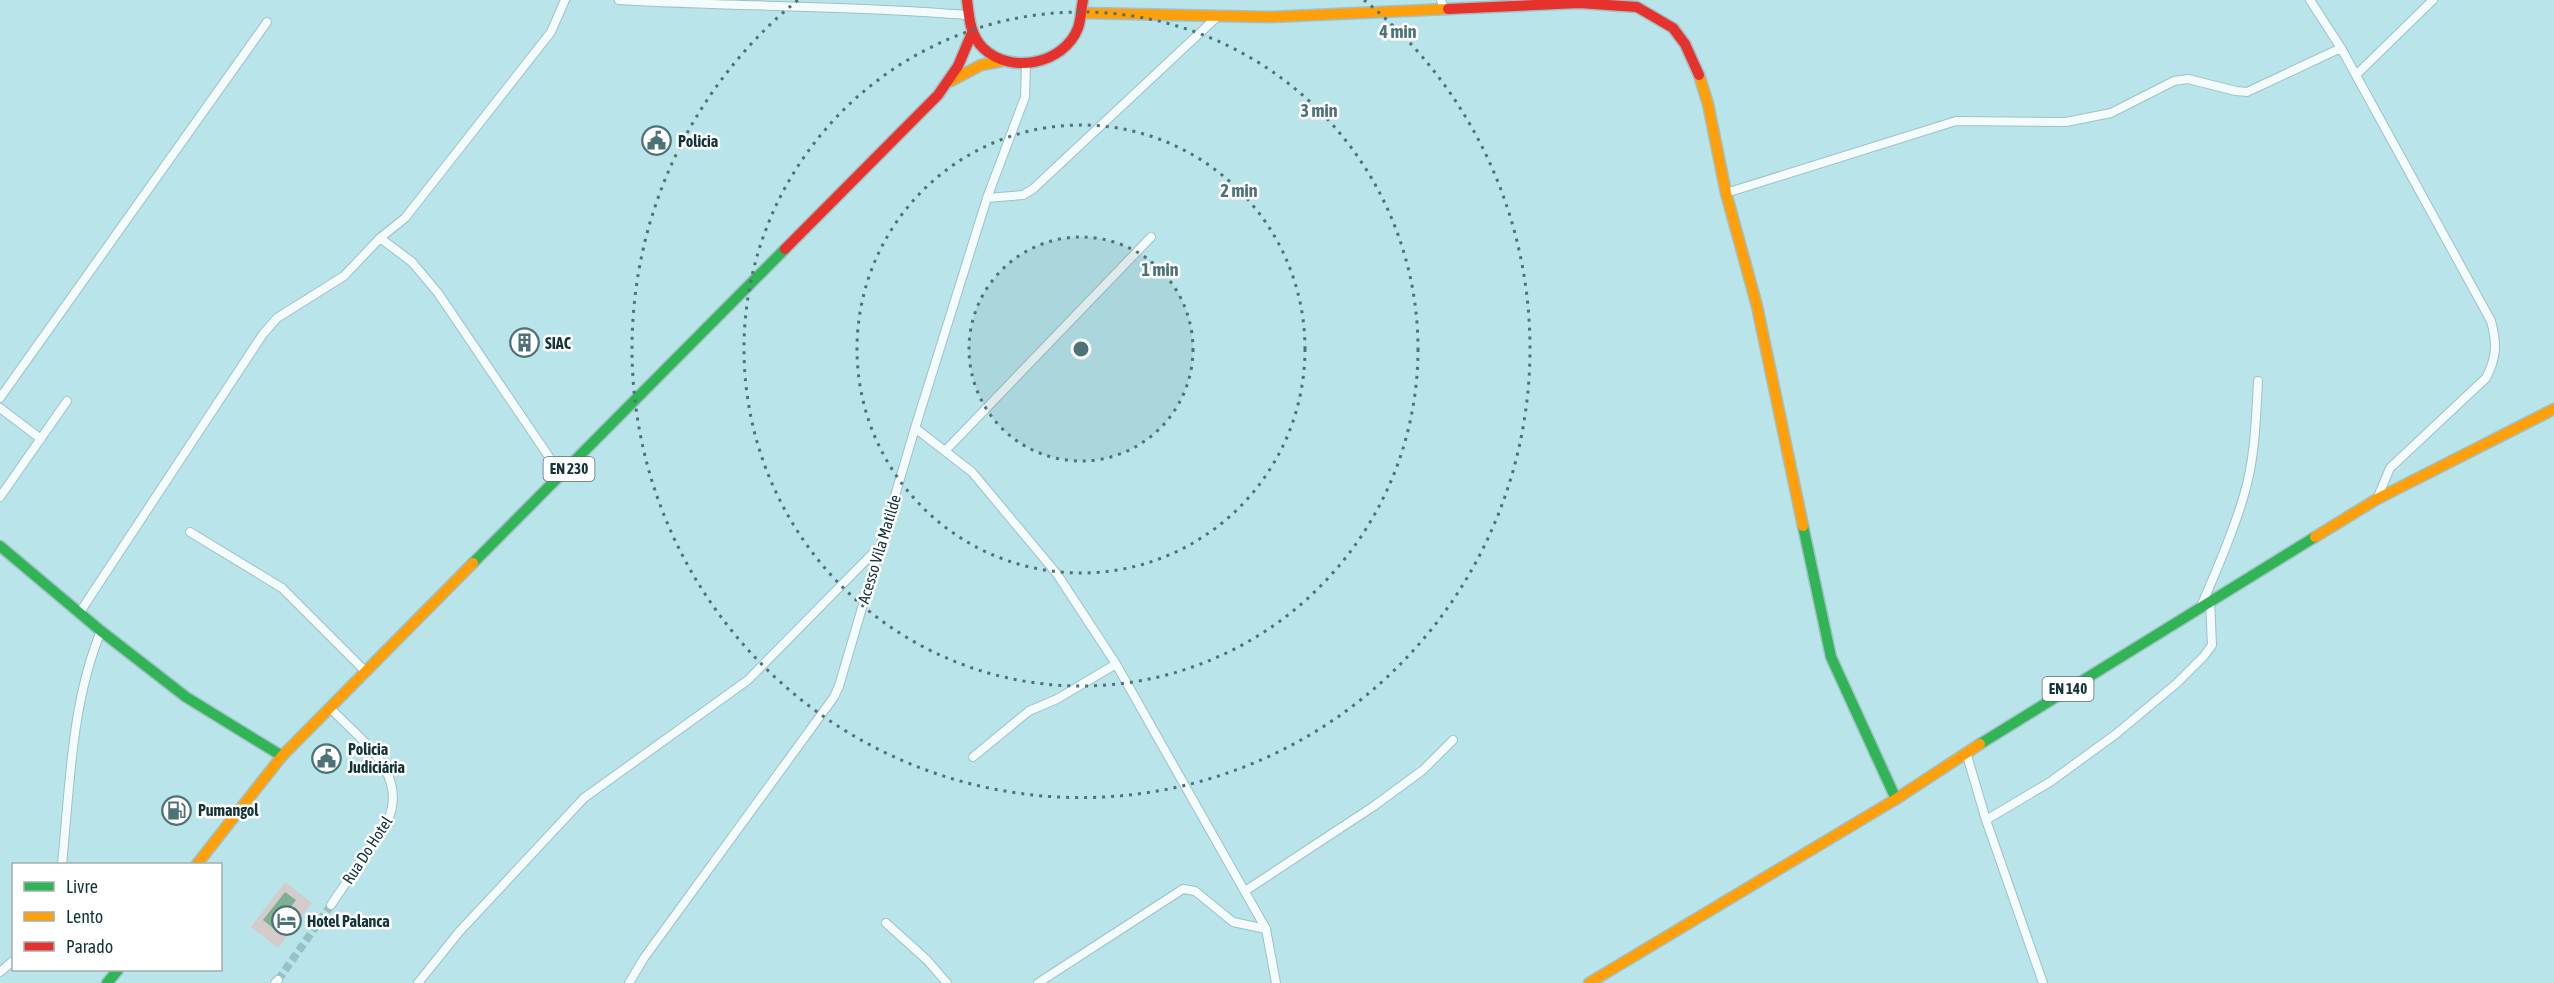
<svg xmlns="http://www.w3.org/2000/svg" width="2554" height="983" viewBox="0 0 2554 983" font-family="'Asap Condensed',sans-serif">
<rect width="100%" height="100%" fill="#b9e4ea"/>
<path fill="#d4ccca" d="M285 882 312 903 278 948 251 927Z"/>
<path fill="#7db192" d="M285 892 296 900 274 929 263 920Z"/>
<g fill="none" stroke-linecap="round" stroke-linejoin="round">
<path stroke="#98c1c7" stroke-width="8" stroke-dasharray="8 4" stroke-linecap="butt" d="M278 980 331 905"/>
<defs>
<path id="street" d="M619 0C735 7 850 5 966 15
M1441 0 1444 9
M2310 0 2341 48 2491 321C2497 343 2497 357 2486 378L2390 468 2377 499
M2356 75 2433 0
M1726 193 1956 121 2066 122 2111 113 2174 81 2188 79 2236 91 2247 92 2341 48
M987 198 1023 195 1033 189 1219 15
M380 238 412 262 438 293 562 476
M0 398 267 22
M0 408 41 439
M915 428 972 472 1057 574 1116 664 1266 929 1276 983
M946 450 1151 237
M0 497 67 401
M190 532 282 588 366 672
M2201 606C2217 570 2233 533 2244 495 2255 459 2256 419 2258 381
M80 612 263 334 277 318 344 276 380 238 405 218 551 32 565 0
M330 708C361 740 410 774 387 822L331 905
M1966 752 1986 820 2043 983
M973 757 1029 711 1057 699 1116 664
M1986 820 2050 782 2116 734 2177 683 2204 656 2212 645 2210 601
M62 864C70 786 71 704 101 631
M1245 891 1374 806 1423 770 1453 740
M886 923 927 960 947 983
M0 972 14 960
M275 983 278 980
M418 983 459 932 584 798 748 680 878 548
M629 983 644 958 834 697 839 686 915 428 987 198 1025 97 1026 65
M1038 983 1183 889 1195 891 1233 922 1266 929"/>
<path id="fast" d="M1803 526 1831 657 1896 799
M0 546 101 631 186 697 282 756
M473 563 785 249
M1980 744 2315 537
M107 983 118 970"/>
<path id="slow" d="M1083 13 1269 17 1448 9
M1699 75 1708 104 1726 193 1757 306 1803 526
M951 81 981 65 1002 61
M2315 537 2377 499 2554 409
M197 864 282 756 473 563
M1589 983 1896 799 1980 744"/>
<path id="jam" d="M967 0C969 17 970 35 983 48 1011 75 1064 64 1078 28 1081 20 1081 9 1083 0
M1448 9 1579 3 1637 7 1673 28 1685 44 1699 75
M785 249 938 95 958 66 972 33"/>
</defs>
<use href="#street" stroke="#9fc1c6" stroke-width="10"/>
<use href="#fast" stroke="#9fc1c6" stroke-width="13"/>
<use href="#slow" stroke="#9fc1c6" stroke-width="13"/>
<use href="#jam" stroke="#9fc1c6" stroke-width="13"/>
<use href="#street" stroke="#f4fbfc" stroke-width="8"/>
<use href="#fast" stroke="#30b455" stroke-width="10"/>
<use href="#slow" stroke="#ff9f0a" stroke-width="10"/>
<use href="#jam" stroke="#e5322d" stroke-width="10"/>
</g>
<circle cx="1081" cy="349" r="112" fill="#4d7277" fill-opacity=".12"/>
<g fill="none" stroke="#4d7277" stroke-width="3" stroke-dasharray="3 6">
<circle cx="1081" cy="349" r="112"/>
<circle cx="1081" cy="349" r="224"/>
<circle cx="1081" cy="349" r="337"/>
<path d="M1364 0A449 449 0 1 1 798 0"/>
</g>
<defs>
<symbol id="civic-ring" viewBox="-11 -11 22 22"><circle r="9.5" fill="#fff" stroke="#4d7277" stroke-width="1.5"/><path d="M-.6-6.5H3V-4.5H.6V-3L4-1V1h2V6H-6V1h2V-1L-.6-3ZM-1.2 2.5V6h2.4V2.5Z" fill="#4d7277"/></symbol>
<symbol id="building-ring" viewBox="-11 -11 22 22"><circle r="9.5" fill="#fff" stroke="#4d7277" stroke-width="1.5"/><path d="M-4-6H4V6H1V3H-1V6H-4ZM-2.5-4.3h1.7v1.8h-1.7ZM.8-4.3h1.7v1.8H.8ZM-2.5-1h1.7V.8h-1.7ZM.8-1h1.7V.8H.8Z" fill="#4d7277"/></symbol>
<symbol id="fuel-ring" viewBox="-11 -11 22 22"><circle r="9.5" fill="#fff" stroke="#4d7277" stroke-width="1.5"/><path d="M-5.5-6h7V0h2V4h1.3V-2.5L3-4.5l.8-.8L6-3V5H2.5V1h-1V6h-7ZM-4.2-4.7v3.2H.2V-4.7Z" fill="#4d7277"/></symbol>
<symbol id="hotel-ring" viewBox="-11 -11 22 22"><circle r="9.5" fill="#fff" stroke="#4d7277" stroke-width="1.5"/><path d="M-6-4.5h1.5V1H6V5H4.5V3h-9V5H-6ZM-4 0a1.8 1.8 0 1 1 3.6 0ZM.5 0V-2.5h3Q6-2.5 6 0Z" fill="#4d7277"/></symbol>
</defs>
<g fill-rule="evenodd">
<use href="#civic-ring" x="640" y="124" width="33" height="33"/>
<use href="#building-ring" x="508" y="326" width="33" height="33"/>
<use href="#civic-ring" x="310" y="742" width="33" height="33"/>
<use href="#fuel-ring" x="160" y="794" width="33" height="33"/>
<use href="#hotel-ring" x="270" y="904" width="33" height="33"/>
</g>
<g text-anchor="middle" stroke-width="5" stroke-linejoin="round" paint-order="stroke">
<g fill="#fff" stroke="#5a7174" stroke-width="1.5">
<rect x="543.5" y="457" width="51" height="24" rx="4.5"/>
<rect x="2042.5" y="677" width="51" height="24" rx="4.5"/>
</g>
<g font-size="15" font-weight="bold" fill="#133439">
<text x="569" y="474">EN 230</text>
<text x="2068" y="694">EN 140</text>
</g>
<g font-size="16" font-weight="bold" fill="#133439" stroke="#fff" text-anchor="start">
<text x="678" y="147">Policia</text>
<text x="545" y="349">SIAC</text>
<text x="348" y="755">Policia<tspan x="348" dy="18">Judiciária</tspan></text>
<text x="198" y="816">Pumangol</text>
<text x="307" y="927">Hotel Palanca</text>
</g>
<g font-size="16" fill="#133439" stroke="#fff">
<text transform="translate(879 549) rotate(-73)" y="6">Acesso Vila Matilde</text>
<text transform="translate(367 850) rotate(-57)" y="6">Rua Do Hotel</text>
</g>
</g>
<circle cx="1081" cy="349" r="9" fill="#4d7277" stroke="#fff" stroke-width="3"/>
<g font-size="18" text-anchor="middle" font-weight="bold" fill="#4d7277" stroke="#fff" stroke-width="5" stroke-linejoin="round" paint-order="stroke">
<text x="1398" y="38">4 min</text>
<text x="1319" y="117">3 min</text>
<text x="1239" y="197">2 min</text>
<text x="1160" y="276">1 min</text>
</g>
<rect x="12" y="863" width="210" height="108" fill="#ffffff" stroke="#a1aeb0" stroke-width="1.5"/>
<rect x="24" y="882" width="30" height="9" fill="#30b455" stroke="#a1aeb0" stroke-width="1.5"/>
<text x="66" y="893" font-size="18" fill="#133439">Livre</text>
<rect x="24" y="912" width="30" height="9" fill="#ff9f0a" stroke="#a1aeb0" stroke-width="1.5"/>
<text x="66" y="923" font-size="18" fill="#133439">Lento</text>
<rect x="24" y="942" width="30" height="9" fill="#e5322d" stroke="#a1aeb0" stroke-width="1.5"/>
<text x="66" y="953" font-size="18" fill="#133439">Parado</text>
</svg>
